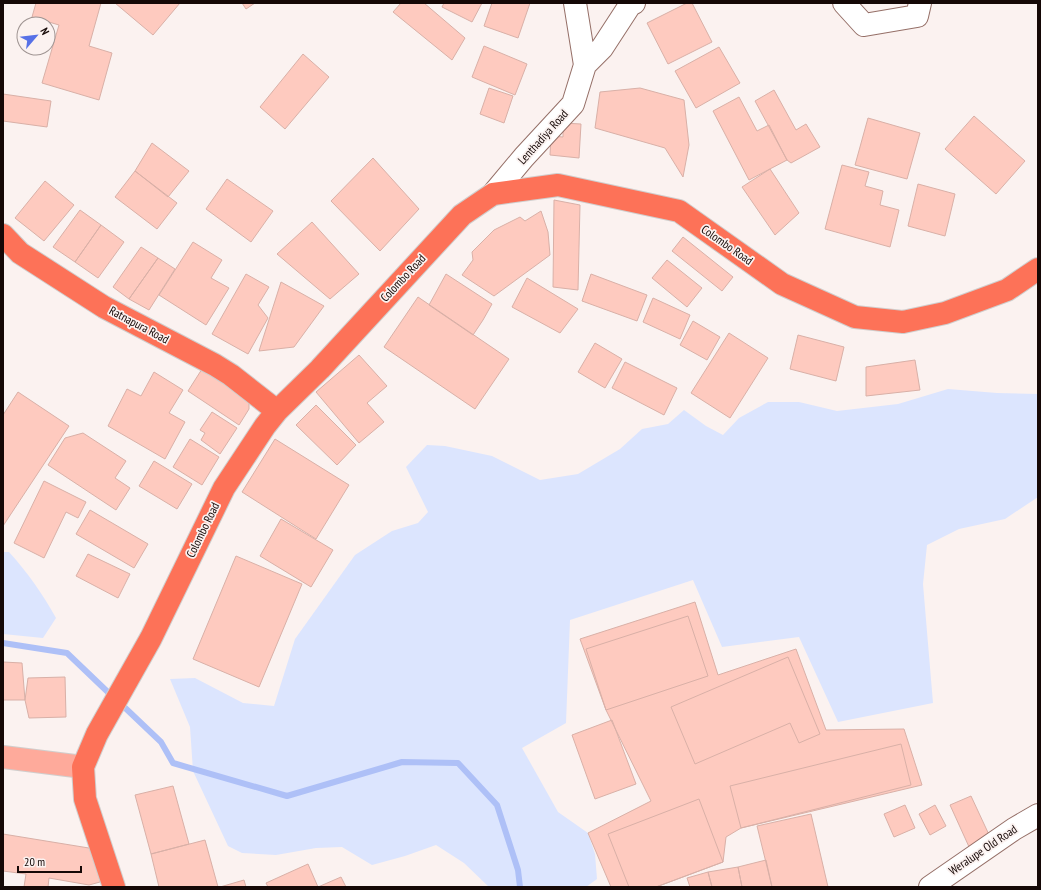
<svg xmlns="http://www.w3.org/2000/svg" width="1041" height="890" viewBox="0 0 1041 890" font-family="'PT Sans Narrow',sans-serif">
<rect width="100%" height="100%" fill="#fbf2f0"/>
<path fill="#dce5fe" d="M948 389 997 393 1038 394V497L1005 519 959 529 927 545 923 584 933 703 838 722 799 637 722 647 693 580 570 620 566 723 522 748 558 812 588 833 595 854 597 879 586 887H489L464 863 436 845 405 856 372 865 342 847 316 848 276 855 242 853 228 846 193 771 190 727 170 679 195 678 243 703 274 706 295 639 355 555 392 531 418 523 428 512 406 467 427 445 445 446 492 456 540 480 578 474 620 449 642 429 668 424 684 410 706 426 723 435 739 418 768 402H799L837 411 898 404Z
M3 552H9C28 573 42 593 56 618L43 638 3 634Z"/>
<g fill="none" stroke-linecap="round" stroke-linejoin="round">
<path stroke="#aec0f7" stroke-width="6" d="M3 643 67 653 113 697
M120 703 161 742 173 763 287 796 402 762 458 763 497 805 518 870 520 887"/>
</g>
<path fill="#fecabf" stroke="#d9b0a7" d="M36 3H101L89 46 112 53 99 100 42 83 59 25 32 17Z
M115 3H180L153 35Z
M242 3H255L246 9Z
M401 3H424L465 38 452 60 393 12Z
M444 3H482L472 22 442 7Z
M492 3H530L518 38 484 26Z
M687 3H692L712 42 668 64 647 23Z
M484 46 527 64 515 95 472 77Z
M719 47 740 83 696 108 675 71Z
M303 54 329 77 285 129 260 107Z
M489 88 513 96 504 123 480 114Z
M640 88 684 100 689 145 683 177 665 148 595 128 600 92Z
M774 90 796 130 806 124 820 147 791 163 787 160 755 101Z
M3 94 51 101 47 127 3 121Z
M739 97 757 131 769 125 787 160 749 180 713 111Z
M974 116 1025 161 996 194 945 149Z
M868 118 920 133 907 179 855 165Z
M563 123 581 124 579 158 550 155 551 136 563 137Z
M152 143 189 171 168 197 135 171Z
M373 158 419 209 380 251 331 201Z
M842 165 869 172 865 186 883 191 880 205 899 210 890 247 825 229Z
M770 169 799 213 775 235 742 187Z
M135 171 177 203 157 229 115 197Z
M227 179 273 211 251 242 206 209Z
M45 181 74 205 44 241 15 218Z
M918 184 955 194 945 236 908 226Z
M554 200 580 205 578 290 553 287Z
M80 210 101 225 75 262 53 247Z
M541 211 548 232 550 255 494 296 462 275 473 260 472 252 494 230 520 217 525 221Z
M312 222 359 274 330 299 277 254Z
M101 225 124 242 98 278 75 262Z
M683 237 733 277 722 291 672 251Z
M193 242 222 260 211 278 229 288 206 325 159 295Z
M141 247 158 258 129 299 113 287Z
M158 258 175 269 149 310 129 299Z
M667 260 702 288 687 307 652 278Z
M246 274 269 287 258 305 268 318 248 354 212 334Z
M446 274 492 304 483 320 473 335 429 305Z
M591 274 647 295 637 321 582 301Z
M527 278 578 309 560 333 512 307Z
M281 282 324 306 294 347 259 351Z
M418 297 509 359 475 409 384 347Z
M653 298 690 315 680 339 643 322Z
M693 321 720 337 707 360 680 345Z
M729 333 768 358 730 418 691 393Z
M798 335 844 347 836 381 790 369Z
M595 343 622 359 605 388 578 372Z
M359 355 387 386 367 403 384 422 359 443 316 392Z
M915 360 920 390 866 396V367Z
M625 362 677 388 664 415 612 388Z
M202 369 240 393 246 400 249 404V409L239 425 188 391Z
M154 372 183 390 169 413 185 422 165 459 108 426 127 389 141 396Z
M18 392 69 426 3 526V415Z
M316 405 356 445 337 465 296 425Z
M212 412 237 428 220 454 201 440 205 433 200 430Z
M83 433 126 461 115 478 130 488 116 510 48 465 65 438Z
M190 439 219 457 202 485 173 467Z
M275 439 349 485 316 539 242 492Z
M154 461 192 484 177 509 139 486Z
M44 481 86 502 78 518 66 512 44 558 14 543Z
M90 510 148 544 134 568 76 534Z
M281 519 333 550 311 587 260 556Z
M88 554 130 574 118 598 76 576Z
M236 556 302 584 259 687 193 659Z
M695 602 718 675 796 649 826 730 904 729 922 785 741 828 726 837 723 862 656 887H611L588 833 651 801 606 710 580 639Z
M688 616 708 676 606 710 586 649Z
M788 657 820 734 799 743 790 723 695 764 671 707Z
M3 662 22 663 25 700H3Z
M65 677 66 717 29 718 25 700 28 678Z
M612 720 636 784 595 799 572 735Z
M901 744 911 785 741 828 730 786Z
M173 786 189 844 151 854 135 795Z
M971 796 991 839 970 849 950 805Z
M699 799 723 862 656 887H629L608 834Z
M905 805 915 828 894 837 884 814Z
M935 805 946 826 930 835 919 814Z
M811 814 828 887H772L757 826Z
M3 834 95 849 102 863 100 882 89 885 49 878 48 887H24L26 874 3 871Z
M205 840 218 887H159L151 854Z
M766 860 772 887H742L738 867Z
M308 864 318 887 341 877 346 887H268L266 883Z
M738 867 742 887H712L708 872Z
M708 872 712 887H690L687 878Z
M244 880 246 887H220Z"/>
<g fill="none" stroke-linecap="round" stroke-linejoin="round">
<defs>
<path id="minor" d="M844 3 864 25 917 16 920 3
M585 65 602 48 630 5 634 3
M493 194 524 157 573 104 585 65 575 3
M930 887 1014 829 1038 815"/>
<path id="major" d="M3 757 83 767"/>
<path id="highway" d="M3 235 20 253 104 307 215 365 231 375 277 411
M114 887 85 799 83 767 97 734 151 638 224 488 265 426 277 411 320 369 462 215 493 194 558 185 679 211 782 284 855 317 903 322 945 313 1007 290 1038 269"/>
</defs>
<use href="#minor" stroke="#956f67" stroke-width="24"/>
<use href="#major" stroke="#d0cecd" stroke-width="24"/>
<use href="#highway" stroke="#d0cecd" stroke-width="24"/>
<use href="#minor" stroke="#fff" stroke-width="22"/>
<use href="#major" stroke="#feaa9b" stroke-width="22"/>
<use href="#highway" stroke="#fd7258" stroke-width="22"/>
</g>
<g text-anchor="middle" stroke-width="3.5" stroke-linejoin="round" paint-order="stroke">
<g font-size="12" fill="#150806" stroke="#fbf2f0">
<text transform="translate(543 137) rotate(-48)" y="4">Lenthadiya Road</text>
<text transform="translate(727 245) rotate(35)" y="4">Colombo Road</text>
<text transform="translate(403 278) rotate(-47)" y="4">Colombo Road</text>
<text transform="translate(139 325) rotate(28)" y="4">Ratnapura Road</text>
<text transform="translate(203 530) rotate(-64)" y="4">Colombo Road</text>
<text transform="translate(983 850) rotate(-34)" y="4">Weralupe Old Road</text>
</g>
</g>
<rect width="1041" height="890" fill="none" stroke="#150806" stroke-width="8"/>
<g transform="translate(36 36) rotate(62)"><circle r="19" fill="#fbf2f0" stroke="#9f9492"/>
<path d="M0-3L7 15L0 10L-7 15Z" fill="#5771e7"/>
<text y="-6" font-size="11" font-weight="bold" text-anchor="middle" fill="#150806">N</text>
</g>
<path d="M18 866v6h63v-6" fill="none" stroke="#150806" stroke-width="2"/>
<text x="24" y="866" font-size="12" fill="#150806" stroke="#fbf2f0" stroke-width="3" paint-order="stroke">20 m</text>
</svg>
